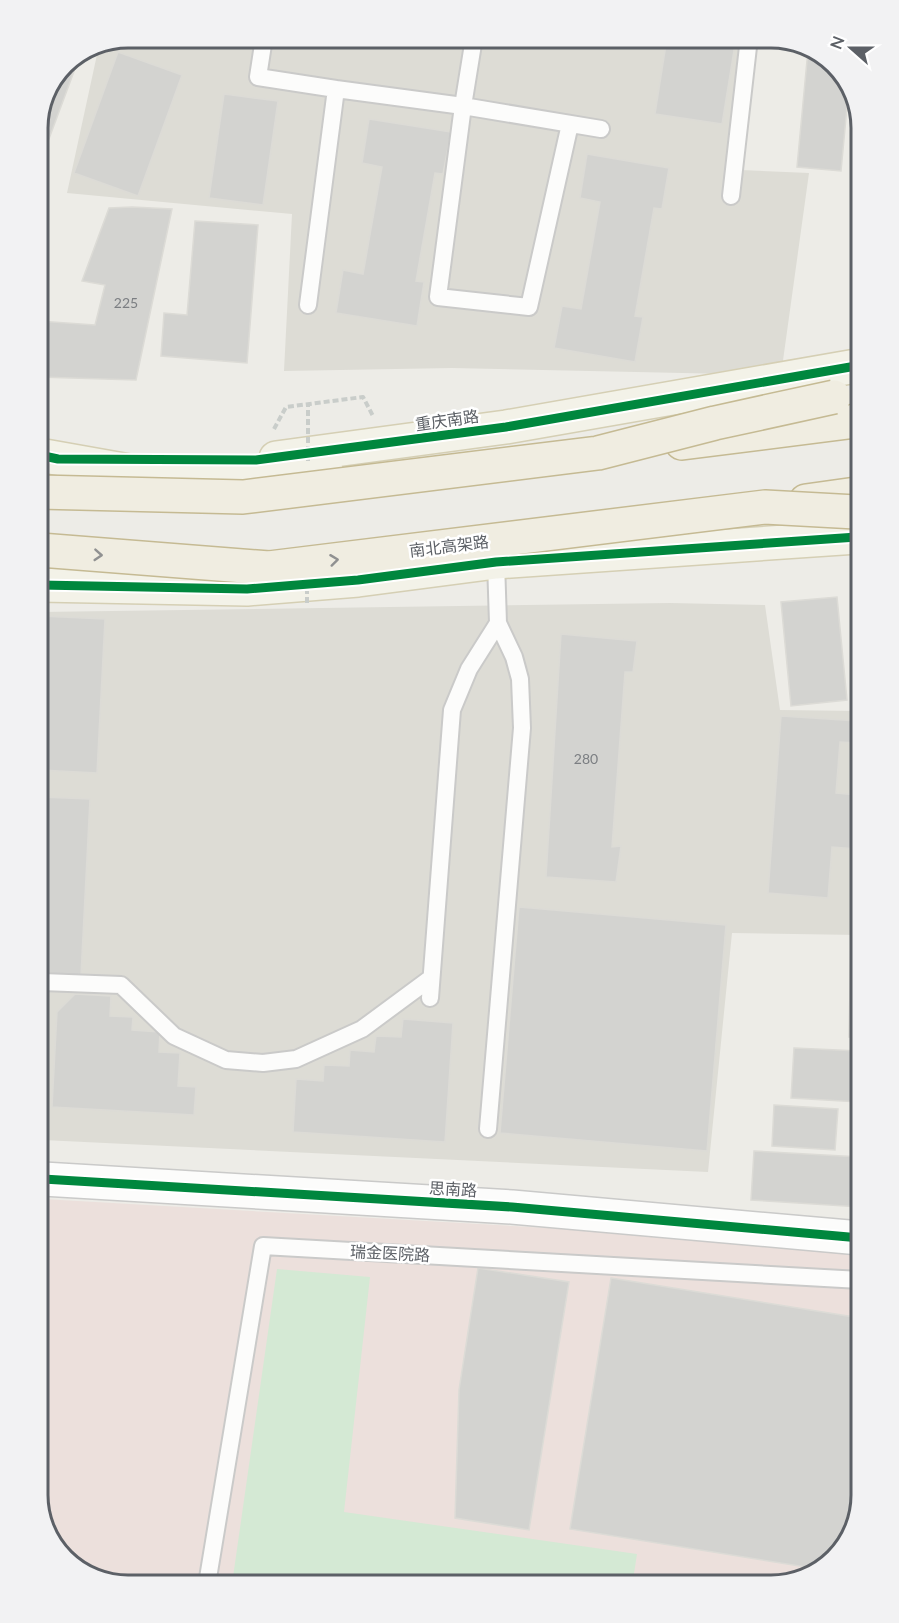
<svg xmlns="http://www.w3.org/2000/svg" width="899" height="1623" viewBox="0 0 899 1623" font-family="Lato,'Noto Sans SC',sans-serif">
<rect width="100%" height="100%" fill="#edece7"/>
<path fill="#dddcd5" d="M128 38H755L741 170 809 173 781 375 452 368 284 371 292 214 67 193 98 50Z
M670 603 765 605 780 710 857 711 859 935 732 933 708 1172 43 1140 40 612Z"/>
<path fill="#ece0dc" d="M43 1199 860 1246 861 1500 846 1545 806 1578 123 1585 78 1570 45 1530Z"/>
<path fill="#d4e9d4" d="M277 1269 370 1277 344 1512 637 1554 633 1580 232 1584Z"/>
<path fill="#d3d3d0" stroke="#dcdbd6" stroke-width="1.5" d="M128 37 175 38 173 48 119 41Z
M667 38H736L722 124 655 114Z
M808 50 826 56 849 86 841 171 797 167Z
M118 52 182 75 138 196 74 173Z
M79 58 40 163 38 162V123L64 64Z
M224 94 278 101 263 205 209 198Z
M369 119 451 132 443 174 435 173 416 281 424 282 417 326 336 313 343 270 363 274 382 167 362 163Z
M587 154 669 168 662 209 654 208 635 316 643 317 635 362 554 348 562 306 581 309 600 202 580 198Z
M132 207 172 209 136 380 39 377V321L95 325 105 285 82 281 109 208Z
M195 221 258 225 247 363 161 356 164 313 187 315Z
M857 596V666L851 597Z
M837 597 847 700 791 706 781 602Z
M40 616 105 619 97 773 41 770Z
M561 634 637 641 633 672H625L612 847 621 846 616 882 546 877Z
M781 716 858 721V743L840 742 836 793 858 795V849L832 847 828 898 768 893Z
M41 797 90 799 81 975 42 973Z
M519 907 726 925 707 1151 500 1133Z
M851 938H859V1038L849 1037Z
M75 994 111 996 110 1016 133 1017 132 1030 160 1032 159 1052 180 1053 178 1086 196 1087 194 1115 52 1107 57 1012Z
M403 1019 453 1023 445 1142 293 1132 296 1079 323 1081 324 1065 349 1066 350 1050 374 1052 376 1036 401 1037Z
M794 1048 859 1051V1102L791 1098Z
M774 1105 838 1109 835 1150 772 1146Z
M754 1151 860 1157V1207L751 1200Z
M478 1268 569 1282 529 1530 455 1518 459 1390Z
M611 1278 860 1318 861 1500 846 1545 818 1569 570 1529Z"/>
<g fill="none" stroke-linecap="round" stroke-linejoin="round">
<defs>
<path id="lane" d="M264 38 258 77 336 89
M570 124 529 307 438 297 463 106 601 129
M731 196 749 38
M308 305 336 89 463 106 474 38
M42 982 121 985 174 1036 226 1060 263 1063 296 1059 362 1029 431 978
M430 998 452 710 469 669 498 623
M488 1129 522 728 520 679 514 657 498 623 496 562
M207 1584 263 1246 860 1280"/>
<path id="street" d="M43 1179 512 1207 860 1238"/>
<path id="primary" d="M39 455 163 477 328 475
M276 458 506 427 856 366
M40 585 247 589 358 580 496 562 857 537"/>
<path id="highway" d="M682 443 856 421
M806 501 856 494"/>
</defs>
<use href="#lane" stroke="#cacac9" stroke-width="20"/>
<use href="#street" stroke="#cacac9" stroke-width="36"/>
<use href="#primary" stroke="#d5cfb4" stroke-width="36"/>
<use href="#highway" stroke="#c5ba93" stroke-width="36"/>
<path stroke="#c9cdca" stroke-width="4" stroke-dasharray="6 3" stroke-linecap="butt" d="M274 429 286 407 363 397 373 416"/>
<use href="#lane" stroke="#fcfcfb" stroke-width="16"/>
<use href="#street" stroke="#fcfcfb" stroke-width="33"/>
<use href="#primary" stroke="#f3f2e8" stroke-width="33"/>
<use href="#highway" stroke="#f0ede1" stroke-width="33"/>
<defs>
<path id="highway-bridge" d="M39 492 243 497 598 453 715 423 834 397
M40 550 269 568 765 507 856 512"/>
</defs>
<use href="#highway-bridge" stroke="#c5ba93" stroke-width="36" stroke-linecap="butt"/>
<path stroke="#c9cdca" stroke-width="4" stroke-dasharray="6 3" stroke-linecap="butt" d="M308 461V404
M307 603V591"/>
<use href="#highway-bridge" stroke="#f0ede1" stroke-width="33"/>
<defs>
<path id="cycleway" d="M39 455 58 459 256 460 506 427 856 366
M40 585 247 589 358 580 496 562 857 537
M43 1179 512 1207 860 1238"/>
</defs>
<use href="#cycleway" stroke="#fff" stroke-width="13"/>
<use href="#cycleway" stroke="#00873e" stroke-width="9"/>
</g>
<defs><path id="oneway-chevron" d="M-2-3.5L2.5 0L-2 3.5" fill="none" stroke-width="1.6" stroke-linecap="round" stroke-linejoin="round" transform="scale(1.5)"/></defs>
<g stroke="#909191">
<use href="#oneway-chevron" transform="translate(98 555) rotate(4)"/>
<use href="#oneway-chevron" transform="translate(334 560) rotate(-7)"/>
</g>
<g text-anchor="middle" stroke-width="5" stroke-linejoin="round" paint-order="stroke">
<g font-size="14" fill="#7b7e82">
<text x="126" y="308">225</text>
<text x="586" y="764">280</text>
</g>
<g font-size="16" fill="#5c6066" stroke="#fff">
<text transform="translate(447 420) rotate(-8)" y="6">重庆南路</text>
<text transform="translate(449 546) rotate(-7)" y="6">南北高架路</text>
<text transform="translate(453 1189) rotate(3)" y="6">思南路</text>
<text transform="translate(390 1253) rotate(3)" y="6">瑞金医院路</text>
</g>
</g>
<path d="M0 0H899V1623H0ZM128 48H771A80 80 0 0 1 851 128V1495A80 80 0 0 1 771 1575H128A80 80 0 0 1 48 1495V128A80 80 0 0 1 128 48Z" fill="#f2f2f3" fill-rule="evenodd"/>
<path fill="none" stroke="#5c6066" stroke-width="3" d="M128 48H771A80 80 0 0 1 851 128V1495A80 80 0 0 1 771 1575H128A80 80 0 0 1 48 1495V128A80 80 0 0 1 128 48Z"/>
<g transform="translate(851 48) rotate(291)" stroke="#ffffff" stroke-width="4.5" paint-order="stroke">
<path d="M0-4.5L10 22L0 15L-10 22Z" fill="#5c6066"/>
<text y="-9" font-size="16" font-weight="bold" text-anchor="middle" fill="#5c6066">N</text>
</g>
</svg>
